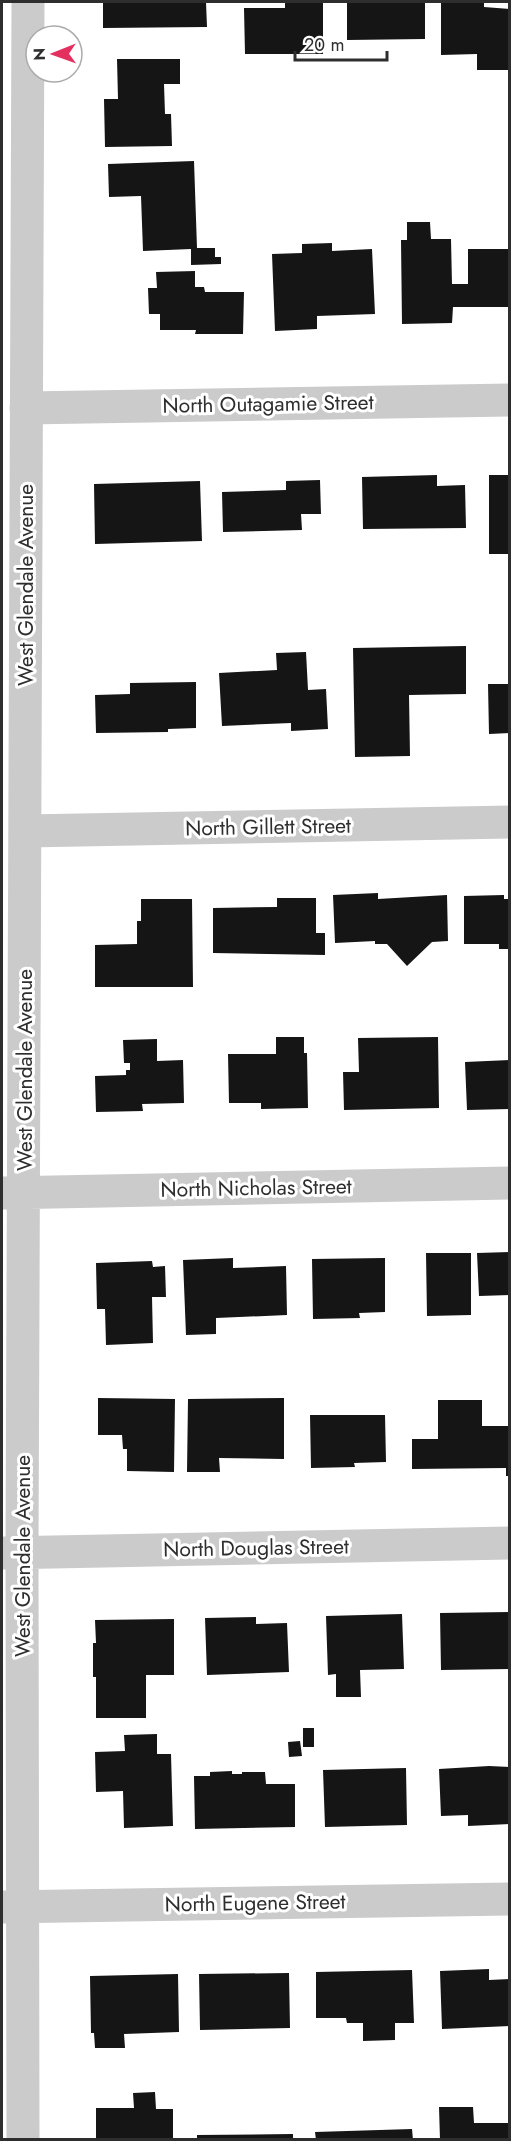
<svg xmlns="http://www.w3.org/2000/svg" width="511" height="2141" viewBox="0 0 511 2141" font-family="Jost,sans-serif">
<rect width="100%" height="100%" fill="#fff"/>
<path fill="#151515" d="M103 2H206L207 27 103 28Z
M285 2H323V54H245L244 8H285Z
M347 2H425V39L347 40Z
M441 2H484V7L510 9V70H477V54L441 55Z
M117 59H180V84H164L165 114H171L172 146 105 147 104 99H118Z
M194 161 197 248H215V257H221V264L191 265V249L143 251 141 196 109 197 108 164Z
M407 222H430L431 239H451L452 284H468V249H510V307H453L452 323 402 324 401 240H407Z
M332 243V251L372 249 375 314 317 316V329L275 331 272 254 302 253V244Z
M195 271V287H204L205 292H244L243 334H195L196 330H160V314H149L148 288H157L156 272Z
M437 475V486L465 485 466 528 363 529 362 477Z
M489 475H510V554H489Z
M320 480 321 514H301L302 530 223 532 222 492 286 490V481Z
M200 481 202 541 95 544 94 484Z
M466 646V694L409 695 410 756 355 757 353 648Z
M306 652 308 690 326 689 328 729 291 731V723L222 726 219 673 277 670 276 653Z
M196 682V728L168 729V732L96 733 95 695 130 694V683Z
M488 684H510V733L489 734Z
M378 893V899L447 895 448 941 432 942 407 966 387 944H375V941L335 943 333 895Z
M504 895V899H510V949H499V944H464V896Z
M277 898H316V933H325V955L213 953V908L277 907Z
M141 899H192L193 987H95V945L137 944V921H141Z
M276 1037H304V1053H307L308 1108 261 1109V1103H229L228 1054H276Z
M438 1037 439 1108 344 1110 343 1072H359L358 1038Z
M157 1039V1061L183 1060 184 1103 142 1104 143 1111 96 1112 95 1076 126 1075V1070H130V1063H124L123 1040Z
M510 1060V1109L467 1110 465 1062Z
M510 1252V1295L479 1296 477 1253Z
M426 1253H471V1315L427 1316Z
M233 1258V1268L286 1266 287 1315 216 1318V1334L186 1335 183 1260Z
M385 1258V1312L359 1313 360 1318 313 1319 312 1259Z
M152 1261 153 1267 165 1266 166 1297H152L153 1343 106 1345 105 1309H97L96 1263Z
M98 1398 175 1399 174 1472 127 1471V1449H123L122 1435H98Z
M284 1398V1459L219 1458 220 1472H187L188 1399Z
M438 1400H482V1426H510V1476H506V1468L412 1469V1439H438Z
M310 1415H385L386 1462 354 1463 355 1467 311 1468Z
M510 1612V1669L441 1670 440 1613Z
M402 1614 404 1669 360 1670 361 1697H336V1674L328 1675 326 1616Z
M256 1617V1624L287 1623 289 1672 207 1675 205 1618Z
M174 1619V1675H146V1718H96V1677H93V1643H96L95 1620Z
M303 1728H314V1747H303Z
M157 1734V1754H171L173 1826 124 1828 123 1791 96 1792 95 1752 125 1751 124 1735Z
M300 1741 302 1756 289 1757 288 1742Z
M489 1766 510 1767V1824L468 1826V1815L441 1816 439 1769Z
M406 1768 407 1825 325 1827 323 1770Z
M232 1771V1774H242V1772H265L266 1784H295V1827L195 1829 194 1776H210V1772Z
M489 1969V1980L510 1979V2026L442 2029 440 1971Z
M412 1970 414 2023H395V2040L363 2041V2023H347L346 2018H316V1972Z
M289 1973 290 2028 200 2030 199 1974Z
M178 1974 179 2032 124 2034 125 2048H95L94 2033H91L90 1976Z
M155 2092 156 2109H173V2140H96V2108H134L133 2093Z
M439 2107H473L474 2123H510V2140H440Z
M412 2129 413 2140H316L315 2132Z
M293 2134V2140H197V2135Z"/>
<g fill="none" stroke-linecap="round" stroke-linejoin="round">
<path stroke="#cbcbcb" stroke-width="33" d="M26 408 510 400
M26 831 510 822
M3 1193 510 1183
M2 1553 510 1543
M2 1907 510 1899
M23 2140 22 1553 28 2"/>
</g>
<g text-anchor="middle" stroke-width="6" stroke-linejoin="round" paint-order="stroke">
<g font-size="21" fill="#2e2e2e" stroke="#fff">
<text transform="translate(268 404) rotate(-1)" y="7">North Outagamie Street</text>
<text transform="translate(26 585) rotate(-90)" y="7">West Glendale Avenue</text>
<text transform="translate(268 827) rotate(-1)" y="7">North Gillett Street</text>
<text transform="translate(25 1070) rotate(-90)" y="7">West Glendale Avenue</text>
<text transform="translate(256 1188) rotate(-1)" y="7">North Nicholas Street</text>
<text transform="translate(256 1548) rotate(-1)" y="7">North Douglas Street</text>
<text transform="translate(23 1556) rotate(-90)" y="7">West Glendale Avenue</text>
<text transform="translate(255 1903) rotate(-1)" y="7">North Eugene Street</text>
</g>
</g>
<rect width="511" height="2141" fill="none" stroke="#2e2e2e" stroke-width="6"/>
<g transform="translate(54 54) rotate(269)"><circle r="28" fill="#ffffff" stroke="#ababab" stroke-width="1.5"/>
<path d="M0-4.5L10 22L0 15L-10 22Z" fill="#e4305f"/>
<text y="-9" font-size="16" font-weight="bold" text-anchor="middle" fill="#2e2e2e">N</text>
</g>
<path d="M295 51v9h92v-9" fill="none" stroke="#2e2e2e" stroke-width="3"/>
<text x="304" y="51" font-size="18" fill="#2e2e2e" stroke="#ffffff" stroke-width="4.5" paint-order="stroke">20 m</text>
</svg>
